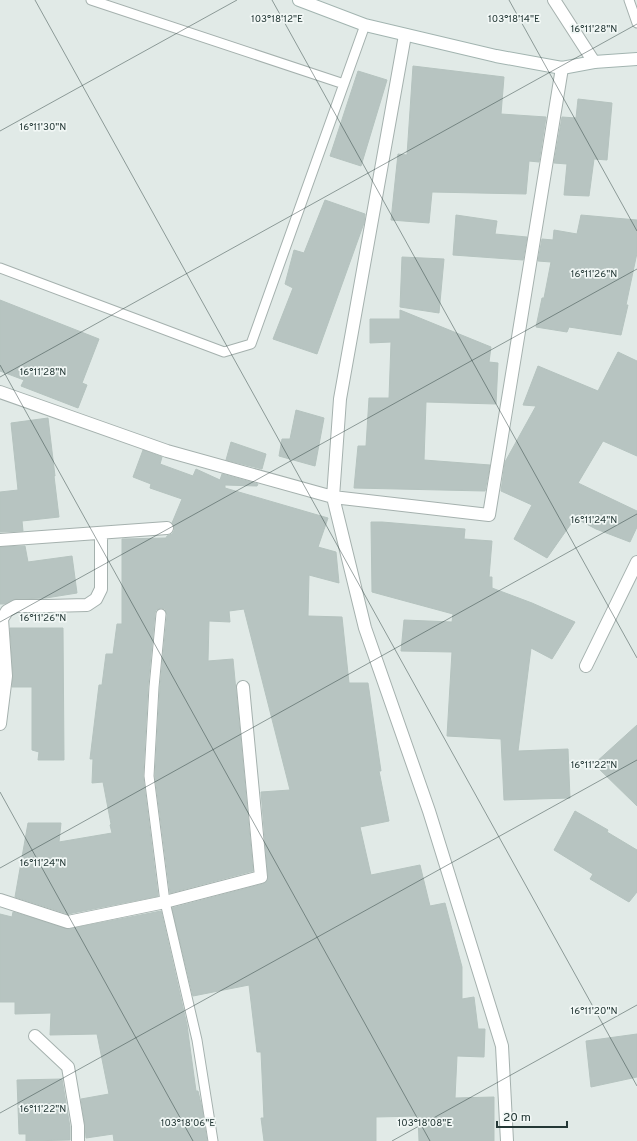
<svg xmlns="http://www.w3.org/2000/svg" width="637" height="1141" viewBox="0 0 637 1141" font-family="Overpass,sans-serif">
<rect width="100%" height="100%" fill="#e1eae7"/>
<path fill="#b7c4c1" stroke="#b5c3bf" d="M413 66 504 77 501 114 546 117 539 162 529 161 526 194 432 192 429 223 391 220 398 154 407 155Z
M358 71 387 80 361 166 330 156Z
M578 99 612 103 607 160 594 159 589 196 564 195 567 164 554 163 562 117 576 118Z
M325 200 365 214 364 223 317 354 273 339 293 288 285 284 294 250 304 253Z
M456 215 497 221 495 234 527 237 523 260 453 255Z
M581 215 637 220V253L626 305H628L621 335 569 327 567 332 536 327 542 298H544L551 262 538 261 542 239 553 240 554 230 577 234Z
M402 257 444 259 439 313 400 307Z
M0 300 99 339 82 383 87 385 78 408 21 386 24 380 0 371Z
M400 310 491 347 489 362 498 363 496 404 426 402 424 460 490 465 485 491 354 488 358 446H366L369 398H389L391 342 370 343V319H400Z
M618 352 637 361V456L603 441 578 483 637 511V527L630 542 596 529 575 518 547 558 514 539 532 505 501 491 505 462 536 406 523 405 538 366 598 391Z
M296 410 324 418 315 466 279 456 282 439H290Z
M48 418 55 476H54L59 517 22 521 23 531 0 532V492L18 490 11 423Z
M231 442 266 454 262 469 226 460Z
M143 450 162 457 160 464 193 476 196 469 220 480 222 474 258 484 257 486 225 485V488L328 518 318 547 336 552 339 583 309 575 308 616 342 617 349 683H368L381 771H379L389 821 360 827 371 875 420 865 430 906 445 903 462 967V999L474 997 478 1029H485L484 1057 457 1056 455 1098 494 1097V1141H419L418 1116 376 1117V1141H264L261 1118H264L261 1052H257L249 985 193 996 172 908 263 884 266 882 268 876 261 792 290 790 244 609 229 611 230 622 209 621 208 661 233 659 253 871 170 893 155 776 160 687 167 615 165 609 161 608 156 610 155 613 148 686 143 776 158 896 68 914 15 897 28 823H61L59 842 112 833 110 825 111 824 103 782 92 783 93 759H90L99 685H102L106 654H113L117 624H122V539L166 538 167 536 172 534 174 531V527L172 523 182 499 150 488 151 484 133 477Z
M371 522H382L465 529 464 539 492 541 489 577H492V588L532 603 575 622 552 659 531 648 518 751 568 749 570 798 504 800 501 739 447 736 452 652 401 651 404 620 452 622 453 614 372 592Z
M25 546 28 562 72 556 77 593 46 598 16 599 5 604H0V547Z
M10 628H63L64 760H38L39 752 32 750V687H12L13 675Z
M637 725V806L594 764Z
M575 811 608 830 607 832 637 850V892L629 902 590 879 593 874 554 850Z
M161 911 187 1025 196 1091H198L202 1108 207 1141H114L113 1134 86 1138 85 1125 81 1099 109 1094 97 1034 50 1035 51 1013 15 1014V1002H0V914L12 917 13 912 69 929Z
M637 1034V1077L591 1087 586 1041Z
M62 1079 70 1127V1140L26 1141V1134H19L17 1080Z"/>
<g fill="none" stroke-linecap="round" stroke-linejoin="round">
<defs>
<path id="lane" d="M91 0 344 84
M629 0 637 23
M0 268 224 352 251 344 365 25
M161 614 154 687 149 776 165 902 197 1040 213 1141"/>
<path id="street" d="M554 0 594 62
M405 35 340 399 333 497 365 628 429 811 502 1046 507 1141
M0 392 167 451 333 497 489 515 562 68
M0 540 167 528
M586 666 637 562
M0 724 6 676 2 619 7 611 16 606H48L87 605 96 599 101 589V533
M0 900 68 922 165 902 261 877 243 687
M35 1036 68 1067 78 1126V1141"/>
<path id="secondary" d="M299 0 365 25 496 56 562 68 594 62 637 59"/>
</defs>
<use href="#lane" stroke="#a5b1ae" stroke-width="11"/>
<use href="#street" stroke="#a5b1ae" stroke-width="14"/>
<use href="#secondary" stroke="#a2b4b0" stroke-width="14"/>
<use href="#lane" stroke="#fff" stroke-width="9"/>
<use href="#street" stroke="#fff" stroke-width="12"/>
<use href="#secondary" stroke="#fff" stroke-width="12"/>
</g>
<path fill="none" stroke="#243836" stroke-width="1" stroke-opacity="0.45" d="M35 0 637 1086M272 0 637 658M509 0 637 231M0 131 237 0M0 365 430 1141M0 377 637 24M0 622 637 269M0 792 193 1141M0 868 637 514M0 1113 637 760M392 1141 637 1005"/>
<g font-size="10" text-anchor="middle" fill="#243836" stroke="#f1f7f5" stroke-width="3.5" stroke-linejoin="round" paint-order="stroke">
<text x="277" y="22">103°18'12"E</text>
<text x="514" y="22">103°18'14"E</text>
<text x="594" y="32">16°11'28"N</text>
<text x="43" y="130">16°11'30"N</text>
<text x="594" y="277">16°11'26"N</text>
<text x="43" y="375">16°11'28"N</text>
<text x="594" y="523">16°11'24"N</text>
<text x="43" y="621">16°11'26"N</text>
<text x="594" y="768">16°11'22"N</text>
<text x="43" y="866">16°11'24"N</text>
<text x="594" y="1014">16°11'20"N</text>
<text x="43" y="1112">16°11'22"N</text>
<text x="188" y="1126">103°18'06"E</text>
<text x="425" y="1126">103°18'08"E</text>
</g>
<path d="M497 1121v6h70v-6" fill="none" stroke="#243836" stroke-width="2"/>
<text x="503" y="1121" font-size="12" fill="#243836" stroke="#f1f7f5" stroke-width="3" paint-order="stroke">20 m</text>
</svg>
